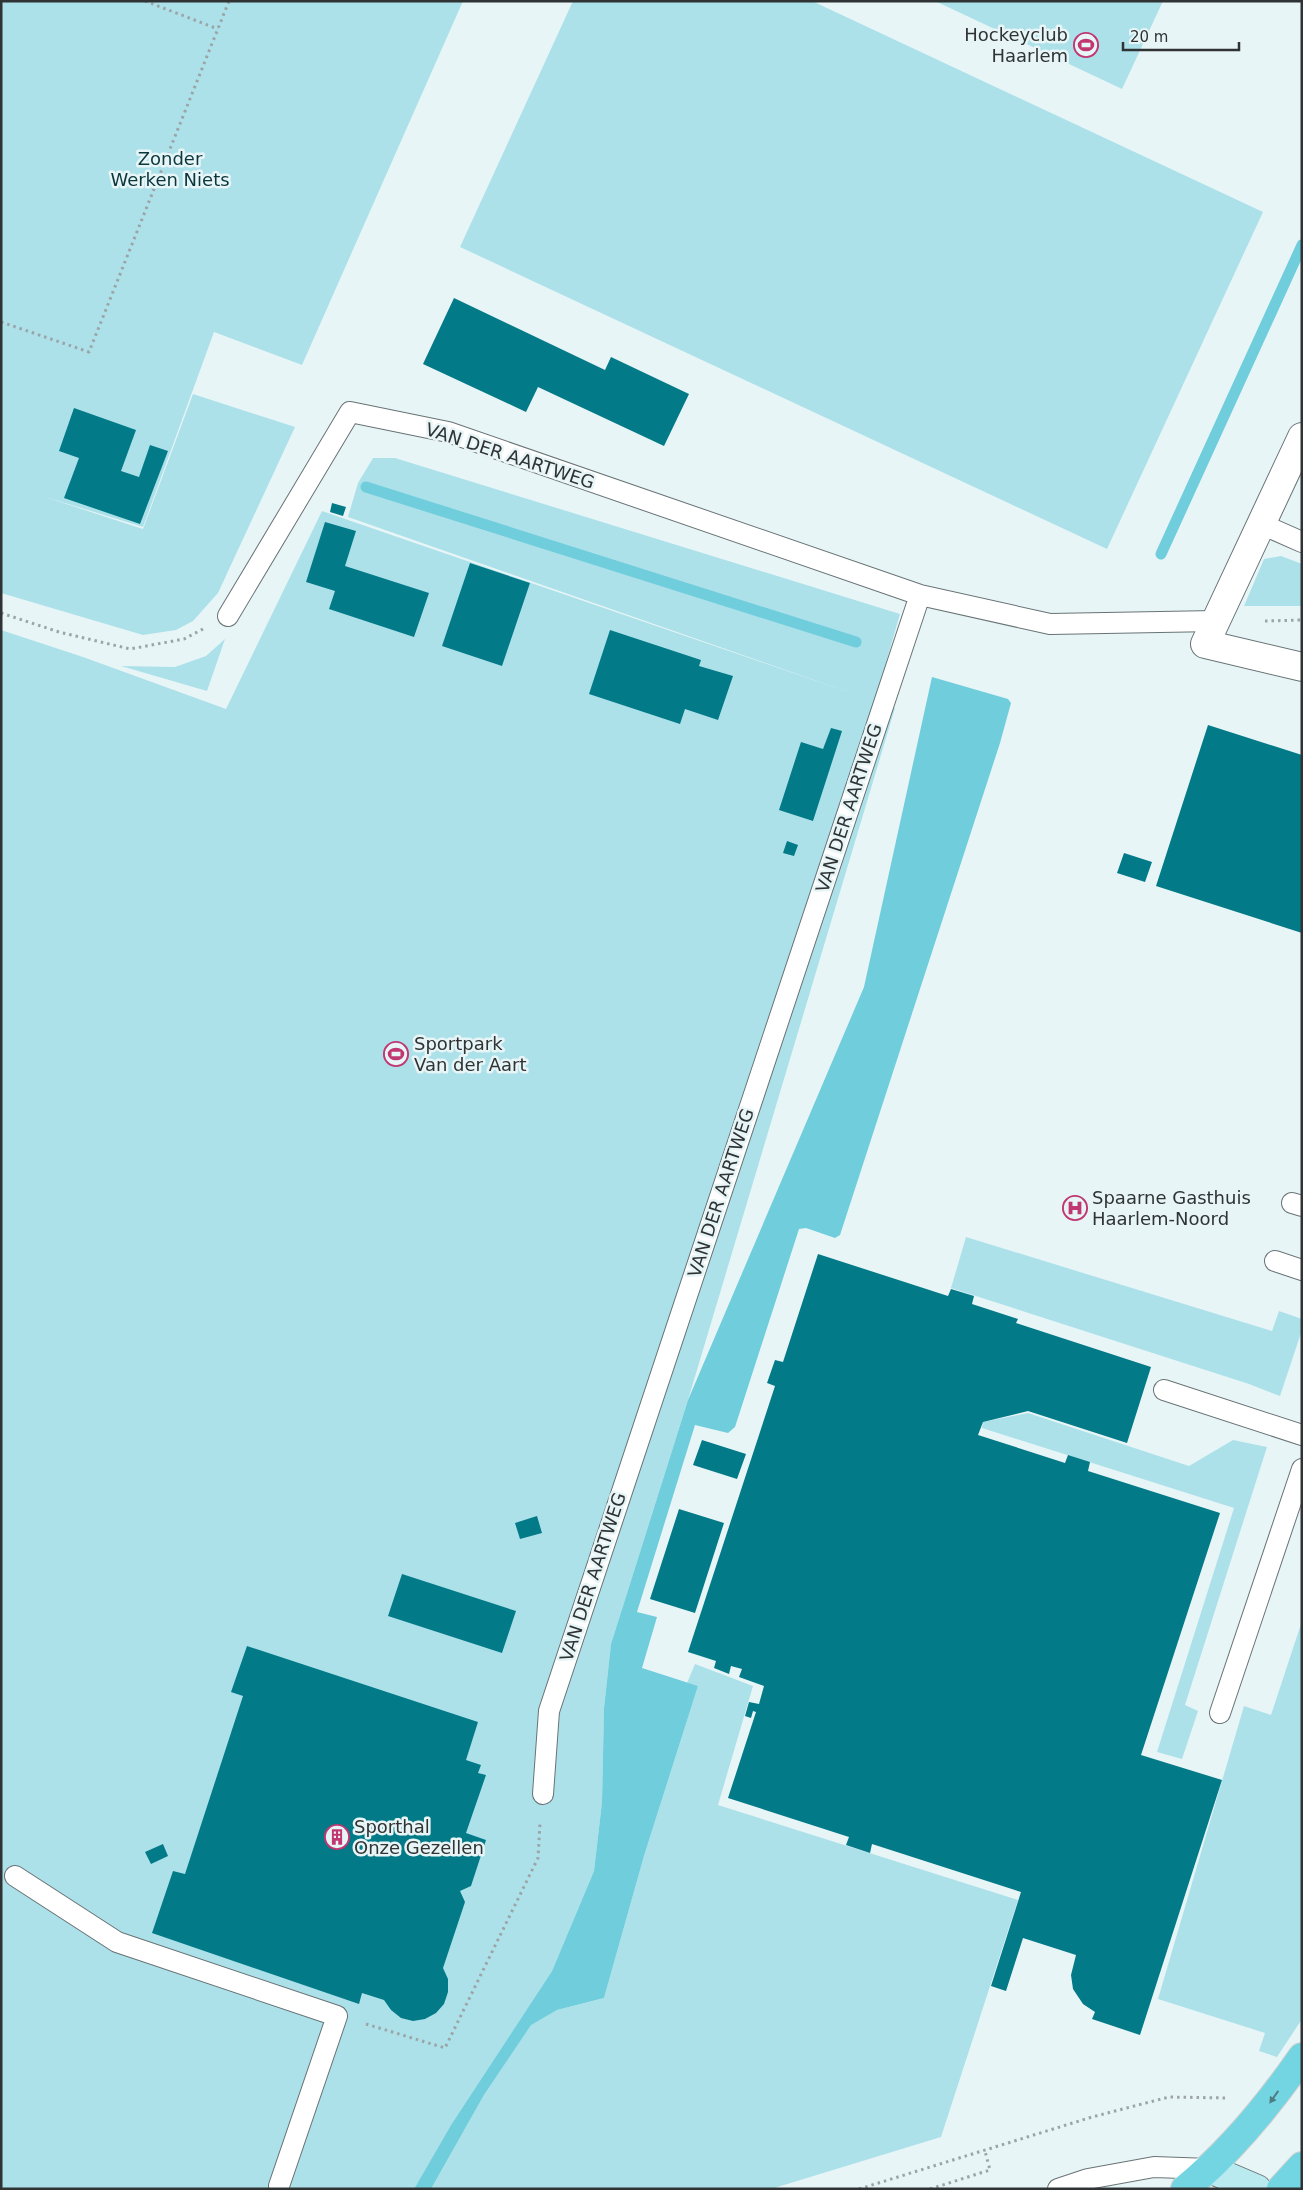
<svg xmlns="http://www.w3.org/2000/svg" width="1303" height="2190" viewBox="0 0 1303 2190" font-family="'DejaVu Sans',sans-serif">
<rect width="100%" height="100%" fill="#e8f5f7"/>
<path fill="#ace1ea" d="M1 1H463L302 365 214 332 143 527 42 496 143 529 193 394 295 427 218 593 193 621 176 630 143 635 1 593Z
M573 1H812L1263 212 1107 549 460 247Z
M935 1H1163L1122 89Z
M373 458H395L900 614 875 701 895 708 688 1400 611 1644 604 1708 602 1802 594 1871 552 1971 451 2125 414 2189H1V630L83 657 226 709 322 511 857 695 348 517 358 483Z
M1281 556 1302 564V606H1244L1264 559Z
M225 639 207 691 121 666 175 667 206 656Z
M966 1237 1272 1331 1279 1311 1302 1319V1330L1280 1396 1249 1384 951 1288Z
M1028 1413 1189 1466 1233 1440 1267 1447 1185 1705 1198 1711 1182 1759 1157 1752 1234 1508 982 1428 983 1422Z
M1302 1621V2019L1277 2057 1259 2051 1265 2033 1158 1999 1244 1706 1271 1715Z
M695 1664 753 1686 718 1805 1018 1900 941 2137 771 2189H431L484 2095 531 2024 557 2010 604 1998 644 1856 698 1686 687 1683Z"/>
<path fill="#70cddc" d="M932 677 1008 699 1011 703 1000 743 840 1235 835 1238 806 1228 799 1229 735 1427 728 1433 695 1425 637 1612 657 1617 642 1668 698 1686 644 1856 604 1998 557 2010 531 2025 484 2095 431 2189H414L451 2125 552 1971 594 1871 602 1802 604 1708 611 1644 688 1400 864 987Z"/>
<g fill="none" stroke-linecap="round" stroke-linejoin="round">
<path stroke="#70cddc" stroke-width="11" d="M366 487 856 642
M1161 554 1302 245"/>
</g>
<path fill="#037a88" d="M454 298 605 370 611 357 689 394 664 446 538 387 526 412 423 364Z
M74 408 136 430 121 471 139 477 150 445 168 451 140 524 64 498 79 458 59 451Z
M332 503 346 507 343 516 330 512Z
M325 522 356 531 345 566 429 593 414 637 329 609 335 591 306 582Z
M470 563 530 583 502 666 442 646Z
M610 630 701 660 699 666 733 676 718 720 685 709 680 724 589 694Z
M1208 725 1302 755V933L1156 886Z
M831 728 842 731 813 821 779 810 801 742 823 749Z
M787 841 798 845 794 856 783 853Z
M1124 853 1152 862 1145 882 1117 873Z
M818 1254 948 1296 951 1289 974 1296 972 1304 1018 1319 1016 1323 1151 1367 1127 1443 1028 1411 983 1422 978 1435 1065 1463 1068 1455 1090 1462 1088 1471 1220 1513 1141 1755 1222 1780 1140 2035 1092 2019 1095 2012 1083 2004 1073 1989 1071 1975 1076 1955 1023 1938 1006 1991 991 1986 1021 1892 872 1844 870 1853 846 1845 849 1837 728 1798 756 1712 753 1711 751 1718 745 1716 749 1702 759 1704 764 1686 739 1677 742 1669 731 1666 729 1674 714 1668 716 1661 688 1652 775 1386 767 1383 775 1360 783 1362Z
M702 1440 746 1454 737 1479 693 1465Z
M679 1509 724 1523 695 1613 650 1599Z
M537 1516 542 1533 520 1539 515 1523Z
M402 1574 516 1611 502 1653 388 1616Z
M247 1646 478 1722 466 1760 481 1765 478 1773 486 1775 466 1833 486 1840 471 1886 460 1891 465 1902 443 1968 448 1979V1992L444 2004 436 2013 425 2019 413 2021 401 2018 391 2010 384 2000 362 1993 359 2004 152 1933 173 1871 185 1874 243 1696 231 1692Z
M163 1844 168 1856 151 1864 145 1852Z"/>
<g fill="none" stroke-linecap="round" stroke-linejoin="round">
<defs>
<path id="lane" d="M1261 524 1302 542
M228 616 350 412 448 432 920 595 1050 624 1215 621
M1292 1203 1302 1206
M1275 1261 1302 1270
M1164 1390 1302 1435
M1220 1713 1302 1469
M543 1794 549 1711 920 595
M15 1876 117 1942 337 2016 279 2186
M1058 2189 1088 2179 1154 2167 1210 2169"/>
<path id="street" d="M1302 437 1205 644 1302 667"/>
<path id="secondary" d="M1210 2169 1257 2189"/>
<path id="primary" d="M1185 2189C1231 2151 1268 2106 1302 2057
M1281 2189 1302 2166"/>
</defs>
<use href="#lane" stroke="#687375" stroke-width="22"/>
<use href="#street" stroke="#687375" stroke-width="30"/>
<use href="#secondary" stroke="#687375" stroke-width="30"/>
<use href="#primary" stroke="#d1d2d2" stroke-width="30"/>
<path stroke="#9ba4a6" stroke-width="3" stroke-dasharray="2.5 4" stroke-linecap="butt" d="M145 1 218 29
M1 322 89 352 229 1
M1 613 59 632 130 649 184 639 203 629
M1265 621 1302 620
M366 2024 445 2048 538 1858 540 1823
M859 2189 1092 2117 1169 2097 1226 2098
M930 2189 990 2170 985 2151"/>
<use href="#lane" stroke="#fff" stroke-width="20"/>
<use href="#street" stroke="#fff" stroke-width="28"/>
<use href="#secondary" stroke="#b8eaf0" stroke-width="28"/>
<use href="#primary" stroke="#72d5e1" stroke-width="28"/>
</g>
<defs><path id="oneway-solid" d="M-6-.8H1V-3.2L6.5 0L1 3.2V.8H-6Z" transform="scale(1.25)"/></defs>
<use fill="#4d7c82" href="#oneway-solid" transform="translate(1274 2097) rotate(125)"/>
<defs>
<symbol id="stadium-ring" viewBox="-11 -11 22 22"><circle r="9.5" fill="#e8f5f7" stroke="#c03772" stroke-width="1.5"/><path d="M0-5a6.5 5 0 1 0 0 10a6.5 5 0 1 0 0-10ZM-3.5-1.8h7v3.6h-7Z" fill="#c03772"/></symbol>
<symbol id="hospital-ring" viewBox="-11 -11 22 22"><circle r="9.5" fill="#e8f5f7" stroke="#c03772" stroke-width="1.5"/><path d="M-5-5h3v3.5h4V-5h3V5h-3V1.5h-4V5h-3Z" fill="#c03772"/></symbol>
<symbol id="building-ring" viewBox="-11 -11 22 22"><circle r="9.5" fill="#e8f5f7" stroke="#c03772" stroke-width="1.5"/><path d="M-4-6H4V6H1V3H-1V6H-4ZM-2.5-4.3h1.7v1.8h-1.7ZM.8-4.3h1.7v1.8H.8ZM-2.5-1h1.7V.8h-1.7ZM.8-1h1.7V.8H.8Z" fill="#c03772"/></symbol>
</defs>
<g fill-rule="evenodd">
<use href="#stadium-ring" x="1072" y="31" width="28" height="28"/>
<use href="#stadium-ring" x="382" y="1040" width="28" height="28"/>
<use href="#hospital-ring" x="1061" y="1194" width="28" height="28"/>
<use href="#building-ring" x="323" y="1823" width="28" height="28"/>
</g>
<g text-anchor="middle" stroke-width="5" stroke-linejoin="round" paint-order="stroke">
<g font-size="18" fill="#2f3334" stroke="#e8f5f7" text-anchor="start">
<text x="1068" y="41" text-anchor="end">Hockeyclub<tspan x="1068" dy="21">Haarlem</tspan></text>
<text x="414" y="1050">Sportpark<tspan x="414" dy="21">Van der Aart</tspan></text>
<text x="1092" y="1204">Spaarne Gasthuis<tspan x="1092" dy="21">Haarlem-Noord</tspan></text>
<text x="354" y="1833">Sporthal<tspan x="354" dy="21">Onze Gezellen</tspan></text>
</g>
<g font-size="18" fill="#09373d" stroke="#e8f5f7">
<text x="170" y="165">Zonder<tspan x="170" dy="21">Werken Niets</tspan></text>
</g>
<g font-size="18" fill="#2f3334" stroke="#e8f5f7">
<text transform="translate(510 456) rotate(18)" y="6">VAN DER AARTWEG</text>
<text transform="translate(849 808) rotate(-72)" y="6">VAN DER AARTWEG</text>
<text transform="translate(721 1193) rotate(-72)" y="6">VAN DER AARTWEG</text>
<text transform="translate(593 1577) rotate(-72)" y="6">VAN DER AARTWEG</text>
</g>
</g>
<rect width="1303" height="2190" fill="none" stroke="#2f3334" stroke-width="5"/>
<path d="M1123 42v8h116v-8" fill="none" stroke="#2f3334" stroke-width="2.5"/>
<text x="1130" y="42" font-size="15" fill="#2f3334" stroke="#e8f5f7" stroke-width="4" paint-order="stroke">20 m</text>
</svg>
